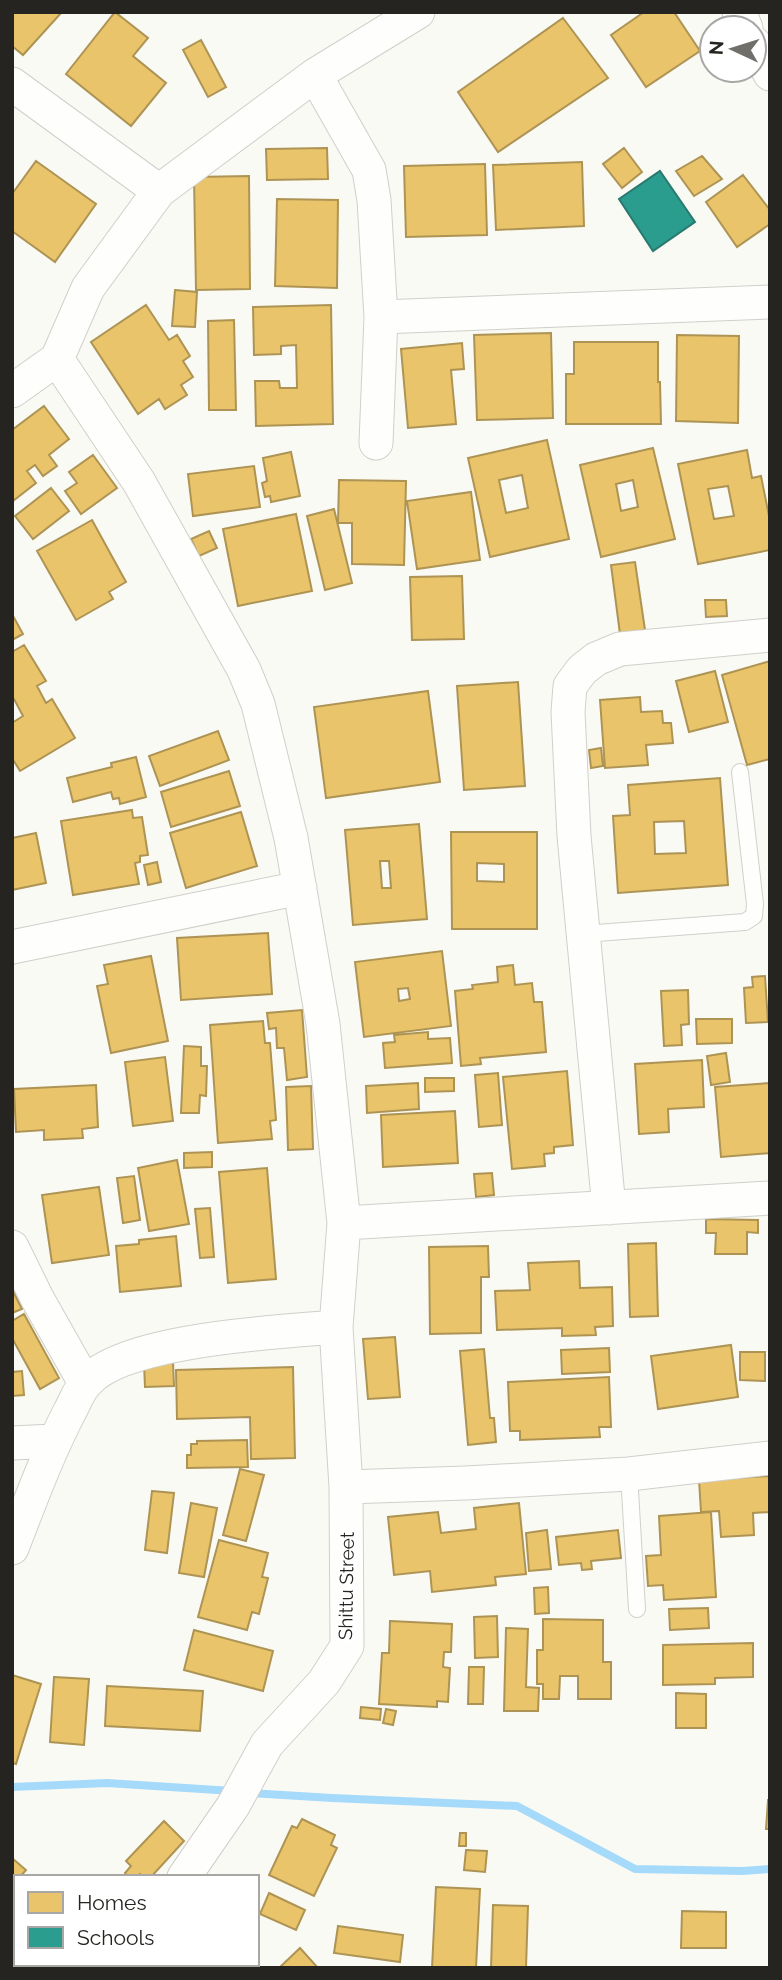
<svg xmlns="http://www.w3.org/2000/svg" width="782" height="1980" viewBox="0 0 782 1980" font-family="Raleway,sans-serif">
<rect width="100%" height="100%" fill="#fafaf4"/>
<path fill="#e9c46a" stroke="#ae9454" stroke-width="2" fill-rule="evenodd" d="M12 12H62L23 55 12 46Z
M115 12 148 38 133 56 166 83 131 126 66 74Z
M644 12H674L700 51 646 87 611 35Z
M563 18 608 78 498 152 458 92Z
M201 40 226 87 208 97 183 50Z
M327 148 328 179 267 180 266 149Z
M624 148 642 172 622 188 603 164Z
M702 156 722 179 694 196 676 171Z
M36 161 96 204 55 262 12 231V194Z
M582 162 584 226 496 230 493 165Z
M485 164 487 235 406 237 404 166Z
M743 175 770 210V224L737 247 706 202Z
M249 176 250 289 196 290 194 177Z
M277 199 338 200 337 288 275 286Z
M175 290 197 292 195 327 172 326Z
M146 305 169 340 177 335 190 356 183 361 193 377 181 385 187 395 165 409 159 399 138 414 91 342Z
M331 305 333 424 256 426 255 381H279L280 388H297L296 345 281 346V354L254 355 253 307Z
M234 320 236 410H209L208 321Z
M551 333 553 418 477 420 474 335Z
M677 335 739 336 738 423 676 421Z
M574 342H658V382H660L661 424H566V374H574Z
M462 343 464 369 451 370 456 424 408 428 401 349Z
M44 406 69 439 49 455 57 466 43 476 35 465 27 471 36 483 13 501 12 430Z
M547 440 569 539 490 557 468 458ZM522 475 528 508 506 513 499 480Z
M653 448 675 539 601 557 580 465ZM633 480 638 507 621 511 616 484Z
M747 450 752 478 761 476 770 521V550L698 564 678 464ZM728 486 734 516 714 519 708 489Z
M291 452 300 496 271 502 270 496 265 497 262 483 267 481 263 458Z
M93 455 117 488 81 514 65 491 77 483 69 472Z
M254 466 260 507 193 516 188 474Z
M339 480 406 481 404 565 352 564V523H338Z
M51 488 69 511 33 539 15 516Z
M471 492 480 560 417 569 407 501Z
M334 509 352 583 325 590 307 516Z
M296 514 312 591 238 606 223 529Z
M92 520 126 582 109 592 113 599 76 620 37 551Z
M209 531 217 548 199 556 191 539Z
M635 562 645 630 620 634 611 565Z
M462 576 464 639 412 640 410 577Z
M705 600H726L727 616 706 617Z
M12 614 23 634 12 640Z
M24 645 46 681 37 686 46 703 52 699 75 738 20 771 12 758V723L23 716 14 699 12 700V652Z
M770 661V759L747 765 722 675Z
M715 671 728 722 689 732 676 681Z
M518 682 525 786 464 790 457 686Z
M428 691 440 782 326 798 314 707Z
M640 697 641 712 662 711 663 723H671L673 743 646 745 648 765 605 768 600 700Z
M218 731 229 760 160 786 149 756Z
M601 748 603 766 591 768 589 750Z
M136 757 146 797 120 804 119 798 113 799 111 792 73 802 67 778 112 767 111 763Z
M229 771 240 806 171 827 161 792Z
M720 778 728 885 618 893 613 816 630 815 628 785ZM684 821 686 853 655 854 654 822Z
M132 810 133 818 142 817 148 855 140 856V862L135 863 139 884 73 895 61 821Z
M241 812 257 866 186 888 170 833Z
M419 824 427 919 353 925 345 830ZM380 861H389L391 888H382Z
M451 832H537V929H452ZM477 863 504 864V882L477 881Z
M36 833 46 883 12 890V838Z
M157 862 161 882 148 885 144 865Z
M268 933 272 994 181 1000 177 938Z
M442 951 451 1026 364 1037 355 962ZM408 988 410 999 399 1001 398 989Z
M151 956 168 1041 111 1053 97 986 108 984 104 965Z
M513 965 515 985 532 983 534 1002H542L546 1052 480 1058 481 1064 461 1066 455 991 473 989 472 985 498 982 497 967Z
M765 976 768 1022 746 1023 744 988 753 987 752 977Z
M688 990 689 1024 681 1025 682 1045 664 1046 661 991Z
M302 1010 307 1077 287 1080 284 1048H277L276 1028 269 1029 267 1013Z
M696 1019H732V1043L697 1044Z
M263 1021 265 1043H270L276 1120 270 1121 272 1139 218 1143 210 1025Z
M428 1032V1039L450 1038 452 1063 385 1068 383 1043 395 1042 394 1035Z
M184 1046 201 1047V1066H207L206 1096 200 1095 199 1113H181Z
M726 1053 730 1082 711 1085 707 1056Z
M165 1057 173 1121 133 1126 125 1062Z
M702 1060 704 1107 668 1109 669 1132 639 1134 635 1064Z
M567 1071 573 1145 554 1147V1153L544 1154 545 1166 512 1169 503 1077Z
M498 1073 502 1125 479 1127 475 1075Z
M425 1078H454V1091L425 1092Z
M418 1083 419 1109 367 1113 366 1086Z
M770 1083V1153L721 1157 715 1087Z
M96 1085 98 1127 82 1129 83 1138 44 1140V1130L16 1132 14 1089Z
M311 1086 313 1149 288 1150 286 1087Z
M455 1111 458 1163 383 1167 381 1115Z
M212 1152V1167L184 1168V1153Z
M177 1160 189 1224 149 1231 138 1168Z
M267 1168 276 1279 228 1283 219 1172Z
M492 1173 494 1195 476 1197 474 1174Z
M134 1176 140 1220 123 1223 117 1178Z
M99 1187 109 1255 52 1263 42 1195Z
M210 1208 214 1257 200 1258 195 1209Z
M706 1219 758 1220V1233L747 1232V1254H715L716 1233H706Z
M176 1236 181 1286 120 1292 116 1246 139 1244V1240Z
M656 1243 658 1316 630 1317 628 1244Z
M488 1246 489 1277H481V1333L430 1334 429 1247Z
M579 1261 580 1288 612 1287 613 1326 595 1327 596 1335 562 1336V1328L497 1330 495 1291 530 1290 528 1263Z
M12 1289 22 1309 12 1313Z
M24 1314 59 1378 40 1389 12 1338V1321Z
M395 1337 400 1397 368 1399 363 1339Z
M731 1345 738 1397 658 1409 651 1356Z
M609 1348 610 1372 562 1374 561 1350Z
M484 1349 490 1418H494L496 1442 468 1445 460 1351Z
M740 1352H765V1381L740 1380Z
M173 1362 174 1386 145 1387 144 1364Z
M293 1367 295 1458 251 1459 250 1417 177 1419 176 1370Z
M22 1371 24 1395 12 1396V1372Z
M609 1377 611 1427H599L600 1437 520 1440V1431H510L508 1382Z
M247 1440 248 1467 187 1468V1455H191V1444H197V1441Z
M240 1469 264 1475 246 1541 223 1535Z
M770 1476V1512L753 1513 754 1535 721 1537 719 1511 701 1512 699 1480Z
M152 1491 174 1493 167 1553 145 1550Z
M191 1503 217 1508 204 1577 179 1573Z
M519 1503 526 1574 495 1577 496 1585 432 1592 430 1571 394 1575 388 1517 438 1512 441 1533 476 1529 474 1508Z
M711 1512 716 1597 664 1600 663 1585 648 1586 646 1556 661 1555 659 1516Z
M547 1530 551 1569 529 1571 526 1533Z
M618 1530 621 1558 591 1561 592 1569 582 1570 581 1563 559 1565 556 1537Z
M219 1540 268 1553 262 1577 268 1578 259 1614 252 1612 247 1630 198 1617Z
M548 1587 549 1613 535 1614 534 1588Z
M708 1608 709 1628 670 1630 669 1609Z
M497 1616 498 1657 475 1658 474 1617Z
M543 1619 603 1620V1662H611V1699H578V1676H560L559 1699H543V1684H537V1650H543Z
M390 1621 452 1624 451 1652H444L443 1667 450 1668 448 1702 437 1701V1707L379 1704 382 1653H389Z
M506 1628 528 1629 526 1687 539 1688 538 1711H504Z
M194 1630 273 1651 263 1691 184 1670Z
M753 1643V1677L715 1678V1684L663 1685V1645Z
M469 1667H484L483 1704H468Z
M12 1675 41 1684 16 1764 12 1763Z
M54 1677 89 1679 84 1745 50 1742Z
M107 1686 203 1691 200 1731 105 1726Z
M676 1693 706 1694V1728H676Z
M361 1707 381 1709 380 1720 360 1718Z
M386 1709 396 1711 393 1725 383 1723Z
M768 1800H770V1829H766Z
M302 1819 335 1835 331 1845 337 1848 314 1896 269 1875 292 1826 297 1828Z
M164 1821 184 1841 151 1877H143L140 1874 138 1877H128L125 1873 131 1866 126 1861Z
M460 1833H466V1846H459Z
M466 1850 487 1851 485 1872 464 1870Z
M12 1858 26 1870 20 1877H16V1882L12 1886Z
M436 1887 480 1889 476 1968H432Z
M269 1893 305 1910 296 1930 260 1914Z
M16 1903V1964H39L35 1968H12V1907Z
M493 1905 528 1906 526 1968H491Z
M682 1911 726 1912V1948H681Z
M338 1926 403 1935 400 1962 334 1953Z
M300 1948 318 1968H279Z
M207 1964H239L236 1968H204Z"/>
<path fill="#2a9d8f" stroke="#28796e" stroke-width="2" d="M660 171 695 222 653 251 619 199Z"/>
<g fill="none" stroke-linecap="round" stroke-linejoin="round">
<path stroke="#a5dafb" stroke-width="8" d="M12 1787 107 1783 233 1791
M249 1793 332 1798 517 1806 635 1869 742 1871 770 1869"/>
<defs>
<path id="service" d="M583 934 745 922 754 916 755 904 740 772
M629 1474 637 1609"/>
<path id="minor" d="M739 12 746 28
M754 43 770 74
M315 75 369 170 374 200 381 317 376 443
M12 84 159 191
M381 317 770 302
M57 359 139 482 244 670 258 704 291 838 323 1024 344 1223 336 1327 346 1487 347 1646 324 1682 267 1744 233 1806 184 1877
M12 391 57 359 88 288 159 191 315 75 418 12
M12 947 300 888
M609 1208 574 836 568 712 570 686 582 670 596 659 620 649 770 635
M344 1223 770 1198
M12 1247 37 1298 85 1383
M12 1443 54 1441
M346 1487 466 1483 629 1474 770 1458
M12 1548C30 1502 47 1455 70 1411 75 1402 79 1390 86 1383 122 1339 280 1332 336 1327
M119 1968 122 1964"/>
</defs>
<use href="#service" stroke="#d0cfca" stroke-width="18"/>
<use href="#minor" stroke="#d0cfca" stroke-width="35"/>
<use href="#service" stroke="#fefefd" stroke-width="16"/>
<use href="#minor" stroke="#fefefd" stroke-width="33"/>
</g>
<g text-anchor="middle" stroke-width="7" stroke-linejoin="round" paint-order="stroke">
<g font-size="19" fill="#252420" stroke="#fff">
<text transform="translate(346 1586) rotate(-89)" y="7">Shittu Street</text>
</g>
</g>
<rect width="782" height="1980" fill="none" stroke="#252420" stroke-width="28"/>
<rect x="14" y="1875" width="245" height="91" fill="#ffffff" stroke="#a8a7a6" stroke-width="2"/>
<rect x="28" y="1892" width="35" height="21" fill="#e9c46a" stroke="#a8a7a6" stroke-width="2"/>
<text x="77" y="1910" font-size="21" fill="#252420">Homes</text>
<rect x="28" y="1927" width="35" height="21" fill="#2a9d8f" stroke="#a8a7a6" stroke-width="2"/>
<text x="77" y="1945" font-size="21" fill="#252420">Schools</text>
<g transform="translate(733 49) rotate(274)"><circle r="33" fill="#ffffff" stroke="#a8a7a6" stroke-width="2"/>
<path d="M0-5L12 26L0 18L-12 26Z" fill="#706f6a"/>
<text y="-10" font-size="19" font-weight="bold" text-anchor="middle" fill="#252420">N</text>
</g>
</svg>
